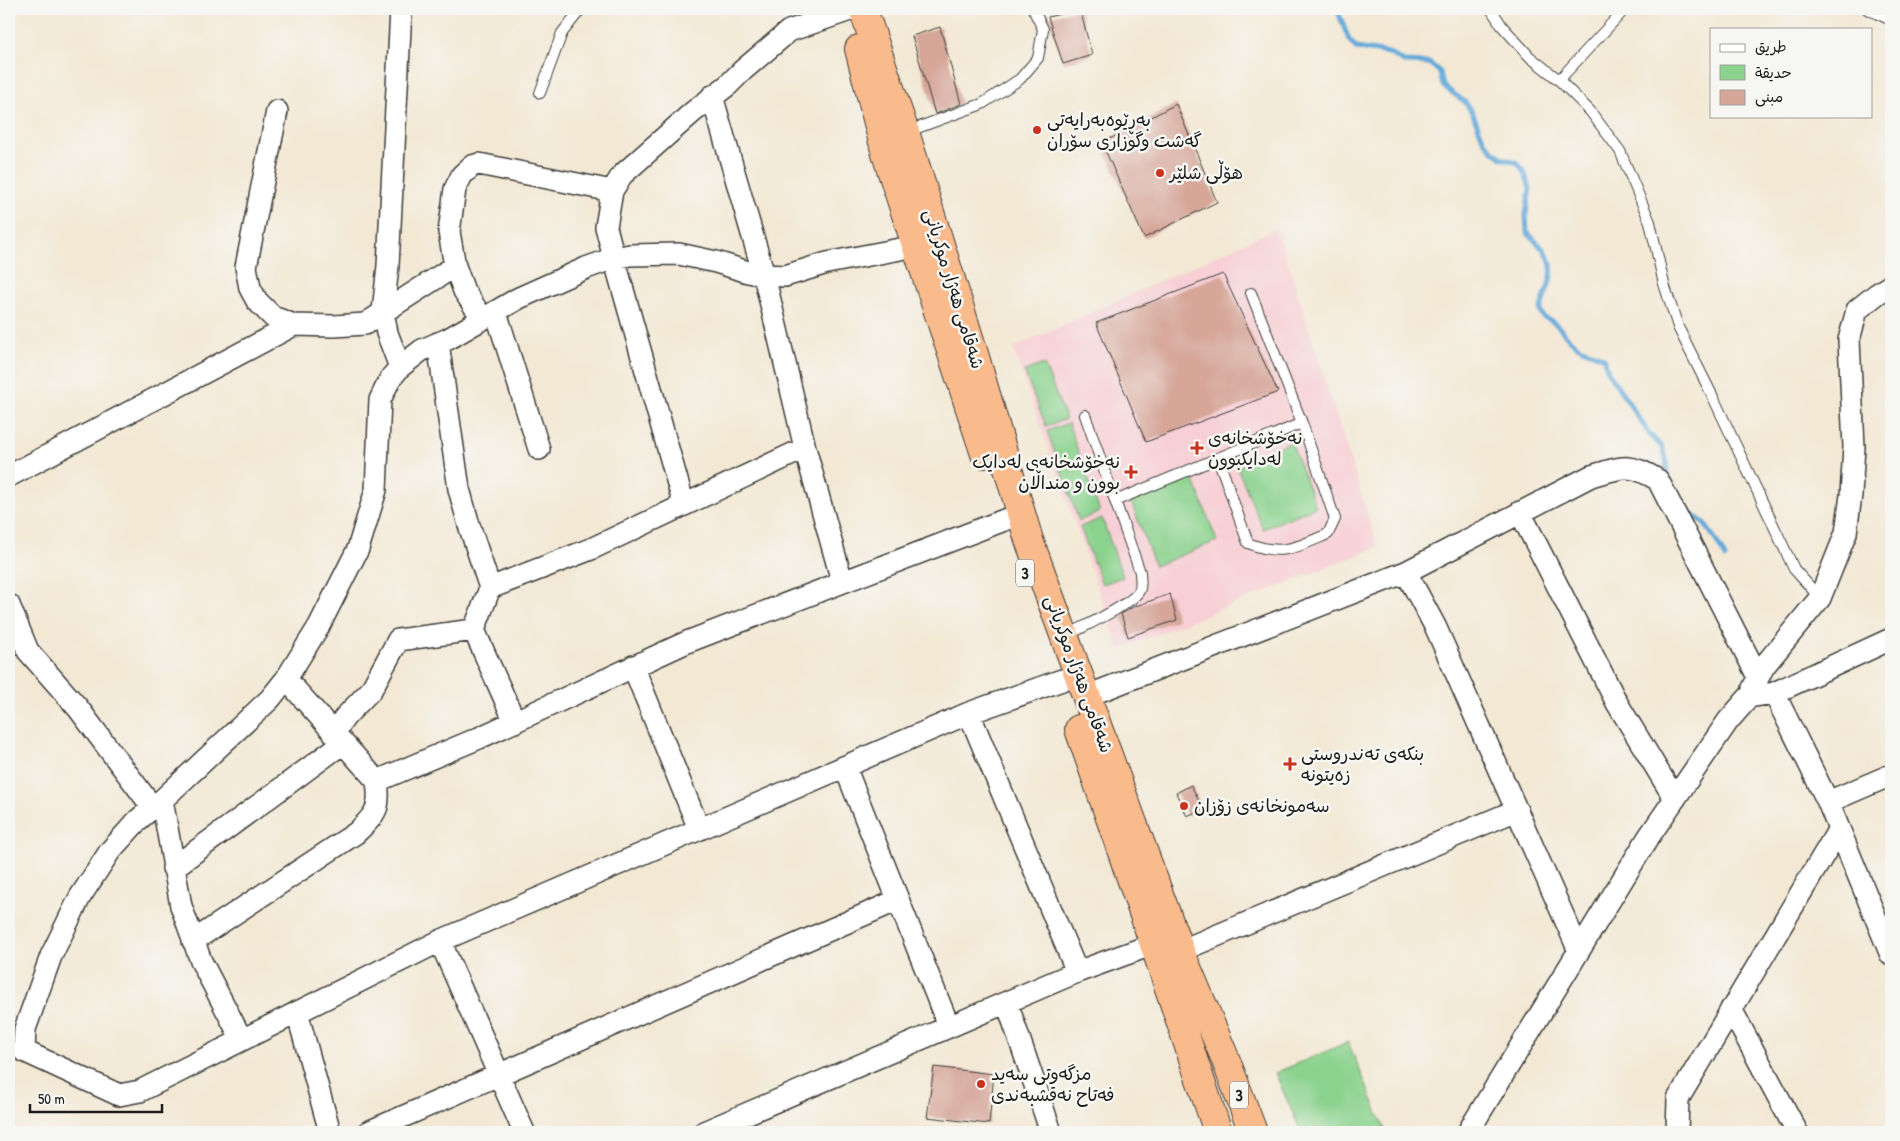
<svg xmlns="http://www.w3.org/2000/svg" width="1900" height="1141" viewBox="0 0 1900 1141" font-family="'Patrick Hand','Playpen Sans Arabic',sans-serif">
<rect width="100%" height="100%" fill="#f6f6f2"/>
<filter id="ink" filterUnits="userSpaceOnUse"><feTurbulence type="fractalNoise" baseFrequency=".02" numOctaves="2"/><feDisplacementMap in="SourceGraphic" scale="10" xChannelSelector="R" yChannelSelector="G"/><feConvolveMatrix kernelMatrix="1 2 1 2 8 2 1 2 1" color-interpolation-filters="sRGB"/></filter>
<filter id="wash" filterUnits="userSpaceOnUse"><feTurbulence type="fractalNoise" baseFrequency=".0096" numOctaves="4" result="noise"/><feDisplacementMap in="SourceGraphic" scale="20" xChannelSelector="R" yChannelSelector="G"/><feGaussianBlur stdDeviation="1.12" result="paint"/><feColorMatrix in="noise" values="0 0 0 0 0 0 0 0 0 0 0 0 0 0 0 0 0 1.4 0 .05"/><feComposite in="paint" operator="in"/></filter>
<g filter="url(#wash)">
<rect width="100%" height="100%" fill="#f3e8d4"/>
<path fill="#f7cfd4" d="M1277 228 1378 547 1119 649 1013 348Z"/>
<path fill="#8ad28d" stroke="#537754" d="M1044 364 1066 419 1046 426 1024 371Z
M1068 423 1100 512 1079 521 1047 431Z
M1291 442 1316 507 1263 529 1237 467Z
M1193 478 1217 541 1155 566 1131 502Z
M1102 518 1123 577 1102 584 1080 527Z
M1348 1042 1386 1132H1301L1275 1073Z"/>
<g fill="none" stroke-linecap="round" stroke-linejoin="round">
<path stroke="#63a9d9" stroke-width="5" d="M1337 9 1349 40 1356 48 1389 53 1404 62 1429 63 1440 72 1443 86 1465 102 1473 114 1484 141 1493 151 1502 158 1518 163 1525 174 1530 188 1526 214 1527 232C1533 239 1539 244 1544 250 1560 271 1546 288 1540 311L1543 317C1563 324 1562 337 1579 347 1586 351 1596 354 1604 358L1608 372 1650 435 1662 447 1666 458 1667 479
M1681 506C1687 512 1695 516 1701 521 1710 529 1721 548 1725 558"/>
</g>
<g id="blocks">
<path fill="#d6a699" d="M1080 9 1092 55 1063 64 1048 17Z
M940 27 961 104 935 114 912 36Z
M1176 104 1217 202 1144 238 1102 143Z
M1223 274 1278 392 1146 442 1096 323Z
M1170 594 1177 620 1128 637 1121 614 1133 607Z
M1191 785 1203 809 1187 816 1176 793Z
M934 1067 994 1074 989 1124 927 1117Z"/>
</g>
</g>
<g filter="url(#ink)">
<use href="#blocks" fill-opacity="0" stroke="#3c3b38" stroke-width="1"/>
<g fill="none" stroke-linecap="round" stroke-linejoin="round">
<defs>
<path id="lane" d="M1491 9 1502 26 1530 57 1559 80 1590 111 1620 151 1650 222 1664 284 1678 327 1714 399 1794 569 1820 598
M1867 9 1891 20
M1559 80 1625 9
M540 93 562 33 581 9
M906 132 982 104 1020 79 1038 58 1043 29 1033 9
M1218 458 1248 543C1282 557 1297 547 1328 534L1335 519 1302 423 1251 293
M1115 501 1302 423
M1066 636C1080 628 1133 604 1139 591 1142 586 1140 577 1140 572L1085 415"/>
<path id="street" d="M712 96 764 275 805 448 842 581
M277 111 246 267 250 288 257 301 273 317 294 325 334 326 365 324 455 266
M496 312 539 449
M483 319 464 291 455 266 449 232 455 189 462 175 472 166 479 164 612 191
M438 343 459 489 469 525 490 588 474 630 515 722
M400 367 387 333 383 311 388 266 401 9
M9 476 294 325
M684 505 614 258 606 227 612 191 622 175 693 112 728 85 742 71 789 31 850 10
M1520 512 1617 703 1675 799
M1406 572 1591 476C1621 467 1630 462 1658 480L1758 677
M490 588 591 549 805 448
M9 605 28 651 78 708 153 808
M633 666 699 829
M1753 688 1764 666 1820 598 1846 533 1851 495 1854 447 1849 340 1857 310 1877 294 1891 285
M1774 693 1828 802 1891 955
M1087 696 1406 572 1436 628 1579 951
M969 713 1077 972
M334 733 345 717 371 690 398 640 474 630
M845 767 949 1027
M377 781 479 738 687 642 1007 519
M162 800 138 820 110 851 80 897 51 956 25 1029 24 1051 119 1095 140 1091 440 941 969 713 1062 680
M1828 802 1891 775
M173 868 343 743
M193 941 356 833C376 814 381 809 377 781L286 679
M440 941 524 1132
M1180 951 1517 810
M1007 1003 1051 1132
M1731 1009 1797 1132
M297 1012 330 1132
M242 1040 201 961 181 906 162 800 270 699 286 679 319 626 358 549 376 490 380 400 390 379 400 367 422 350 448 339 519 298 586 268 614 258 630 255 679 254 716 262 748 272 764 275 785 276 827 263 916 246
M368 1132 898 900
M704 1132 1077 972 1154 944
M1468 1132 1648 838 1728 721 1749 697 1774 693 1891 639
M1677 1132 1678 1099 1839 829"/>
<path id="highway" d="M863 9 905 132 972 347 1029 540 1180 951 1225 1058 1253 1132
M859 49 886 154 985 454
M1079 729 1154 944 1218 1132"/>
</defs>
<use href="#lane" stroke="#3c3b38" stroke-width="12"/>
<use href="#street" stroke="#3c3b38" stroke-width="24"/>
<use href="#highway" stroke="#3c3b38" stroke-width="30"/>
<use href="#lane" stroke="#fff" stroke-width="10"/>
<use href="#street" stroke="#fff" stroke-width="21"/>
<use href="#highway" stroke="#fabb8c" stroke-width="28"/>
</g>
</g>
<g fill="#c8321e" stroke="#f6f6f2" stroke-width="2">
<circle cx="1037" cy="130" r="5"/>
<circle cx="1160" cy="173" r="5"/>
<path d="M1194.5 440.5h5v5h5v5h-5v5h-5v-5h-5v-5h5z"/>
<path d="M1128.5 464.5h5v5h5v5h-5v5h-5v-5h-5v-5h5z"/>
<path d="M1287.5 756.5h5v5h5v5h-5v5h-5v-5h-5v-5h5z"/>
<circle cx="1184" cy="806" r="5"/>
<circle cx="981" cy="1084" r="5"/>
</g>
<g text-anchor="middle" stroke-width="5" stroke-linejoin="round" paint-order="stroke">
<g fill="#f6f6f2" stroke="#5d5d5c" stroke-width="1">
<rect x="1016" y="559.5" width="18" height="27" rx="4"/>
<rect x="1230" y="1081.5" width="18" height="27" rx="4"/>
</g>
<g font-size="16" font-weight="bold" fill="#1c1c1c">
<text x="1025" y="579">3</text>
<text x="1239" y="1101">3</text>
</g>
<g font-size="18" fill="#1c1c1c" stroke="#f6f6f2" text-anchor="start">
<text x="1047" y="126">بەڕێوەبەرایەتی<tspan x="1047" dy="21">گەشت وگوزاری سۆران</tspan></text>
<text x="1170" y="179">هۆڵی شلێر</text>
<text x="1208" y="444">نەخۆشخانەی<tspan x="1208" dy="21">لەدایکبوون</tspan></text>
<text x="1120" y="468" text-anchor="end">نەخۆشخانەی لەدایک<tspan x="1120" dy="21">بوون و منداڵان</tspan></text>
<text x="1301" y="760">بنکەی تەندروستی<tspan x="1301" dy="21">زەیتونە</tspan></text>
<text x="1194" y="812">سەمونخانەی زۆزان</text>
<text x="991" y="1080">مزگەوتی سەید<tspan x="991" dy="21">فەتاح نەقشبەندی</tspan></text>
</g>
<g font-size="18" fill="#1c1c1c" stroke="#f6f6f2">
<text transform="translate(954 289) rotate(73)" y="6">شەقامی ھەژار موکریانی</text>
<text transform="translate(1079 674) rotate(70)" y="6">شەقامی ھەژار موکریانی</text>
</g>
</g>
<rect width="1900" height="1141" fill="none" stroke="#f6f6f2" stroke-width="30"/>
<rect x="1710" y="28" width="162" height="90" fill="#f6f6f2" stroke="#9f9f9c"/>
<rect x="1720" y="44" width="25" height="8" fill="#ffffff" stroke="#9f9f9c"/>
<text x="1755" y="52" font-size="15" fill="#1c1c1c">طريق</text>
<rect x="1720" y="65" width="25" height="15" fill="#8ad28d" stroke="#9f9f9c"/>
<text x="1755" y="78" font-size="15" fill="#1c1c1c">حديقة</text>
<rect x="1720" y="90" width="25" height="15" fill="#d6a699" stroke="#9f9f9c"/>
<text x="1755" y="102" font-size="15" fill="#1c1c1c">مبنى</text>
<path d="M30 1104v8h132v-8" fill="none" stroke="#1c1c1c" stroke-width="2.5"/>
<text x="38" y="1104" font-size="15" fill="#1c1c1c" stroke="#f6f6f2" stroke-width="4" paint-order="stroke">50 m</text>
</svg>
